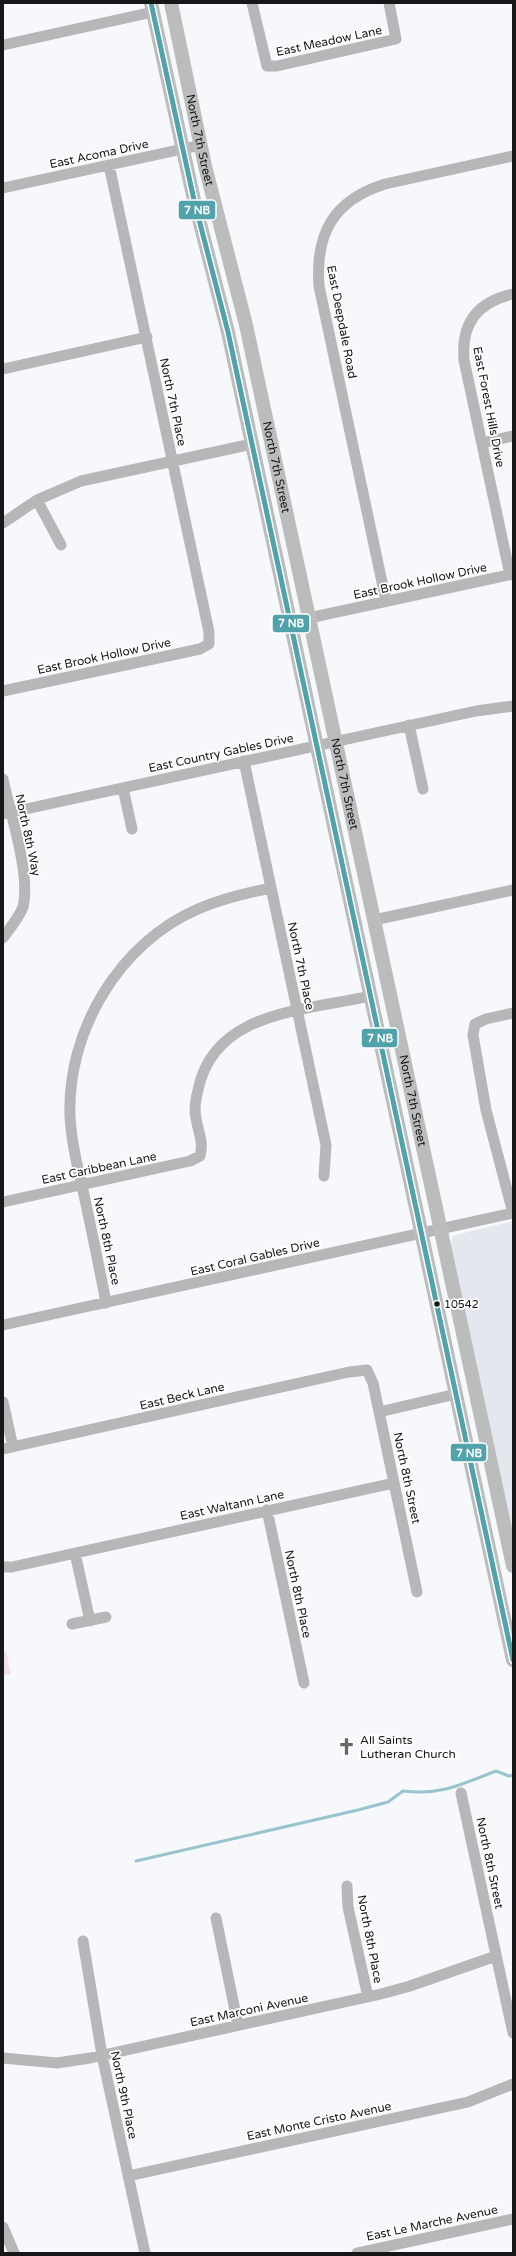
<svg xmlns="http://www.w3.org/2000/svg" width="516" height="2256" viewBox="0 0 516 2256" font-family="'Varela Round',sans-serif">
<rect width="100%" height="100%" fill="#f7f8fb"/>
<path fill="#e5e7ef" d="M513 1221V1536L451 1246 452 1238 456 1235Z"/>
<path fill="#f1dfea" d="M6 1651 11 1674 3 1676V1652Z"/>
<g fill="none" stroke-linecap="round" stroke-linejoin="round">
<path stroke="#99c4ce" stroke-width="3" d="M136 1861 358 1810 388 1802 403 1791C440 1796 462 1784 496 1771L509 1776 513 1775"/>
<path stroke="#b7b7b9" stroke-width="11" d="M252 3 267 66H277L396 39 389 3
M3 45 153 12
M3 188 201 145
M3 369 147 337
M482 443 513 436
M37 500 61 545
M3 523 37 500 81 481 252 444
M510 575 464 360C461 324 477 302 513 294
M386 601 319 286C315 233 334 200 385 184L513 156
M309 618 513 574
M3 691 200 649 209 644V632L109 165
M409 725 423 789
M244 761 326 1145 324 1176
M3 779C10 813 31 875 23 907 19 918 9 929 3 938
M123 788 132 829
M3 814 476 711 513 706
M374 920 513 890
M3 1202 190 1161 200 1156C204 1143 198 1131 196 1118 194 1110 196 1098 198 1090 214 1010 306 1011 370 996
M513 1213 486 1110 473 1035 475 1024 486 1019 513 1013
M106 1303C99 1265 91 1228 83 1190 77 1166 71 1141 70 1116 67 1031 119 943 198 909 221 899 246 893 271 888
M3 1325 513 1213
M3 1402 13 1447
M379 1412 456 1394
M3 1449 349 1372 367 1370 373 1383 417 1592
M267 1510 304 1683
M75 1553 90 1621
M3 1567H12L394 1483
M72 1624 106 1617
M461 1793 513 2033
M347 1886 348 1907 368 1997
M216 1918 238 2025
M83 1941 102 2055 145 2253
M3 2058 57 2063 90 2058 381 1994 410 1986 496 1956
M128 2176 468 2102 513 2084
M3 2227 14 2253
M357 2253 513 2219"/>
<g stroke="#bbbcbc" stroke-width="14">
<path d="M151 3 194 200 228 332 513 1660"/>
<path id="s1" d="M171 3 205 166 246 325 513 1566"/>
</g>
<defs>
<path id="bus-1" d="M151 3 194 200 228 332 513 1660"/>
</defs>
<use href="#bus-1" stroke="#fff" stroke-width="8"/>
<use href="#bus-1" stroke="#52a2ab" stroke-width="5"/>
</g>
<defs>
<symbol id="church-bare" viewBox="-9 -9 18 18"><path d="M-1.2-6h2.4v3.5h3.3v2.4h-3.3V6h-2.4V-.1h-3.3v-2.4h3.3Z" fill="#656667" stroke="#fff" stroke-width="2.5" paint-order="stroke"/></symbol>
</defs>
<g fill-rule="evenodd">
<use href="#church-bare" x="334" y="1734" width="25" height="25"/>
</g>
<circle fill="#161718" stroke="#fff" stroke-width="1.5" cx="437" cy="1304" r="3.5"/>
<g text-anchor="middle" stroke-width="3.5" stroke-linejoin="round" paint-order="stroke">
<g font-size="11" fill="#161718" stroke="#fff" text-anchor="start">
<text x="444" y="1308">10542</text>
</g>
<g font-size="12" fill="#161718" stroke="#fff">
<text transform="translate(329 41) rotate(-12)" y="4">East Meadow Lane</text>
<text dy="4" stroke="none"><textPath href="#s1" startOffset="140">North 7th Street</textPath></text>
<text transform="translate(99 154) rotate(-12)" y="4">East Acoma Drive</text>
<text transform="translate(342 322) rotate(79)" y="4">East Deepdale Road</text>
<text transform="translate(173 402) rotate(78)" y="4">North 7th Place</text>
<text transform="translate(489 407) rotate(79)" y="4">East Forest Hills Drive</text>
<text dy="4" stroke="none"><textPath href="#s1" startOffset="476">North 7th Street</textPath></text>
<text transform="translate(420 581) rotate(-12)" y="4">East Brook Hollow Drive</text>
<text transform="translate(104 656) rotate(-12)" y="4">East Brook Hollow Drive</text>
<text transform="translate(221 753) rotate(-12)" y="4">East Country Gables Drive</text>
<text dy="4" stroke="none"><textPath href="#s1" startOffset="800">North 7th Street</textPath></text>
<text transform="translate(28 835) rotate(78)" y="4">North 8th Way</text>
<text transform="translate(301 966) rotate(78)" y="4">North 7th Place</text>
<text dy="4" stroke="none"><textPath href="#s1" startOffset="1124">North 7th Street</textPath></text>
<text transform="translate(99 1168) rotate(-12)" y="4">East Caribbean Lane</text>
<text transform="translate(107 1241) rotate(78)" y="4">North 8th Place</text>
<text transform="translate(255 1257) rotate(-13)" y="4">East Coral Gables Drive</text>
<text transform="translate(182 1396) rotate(-13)" y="4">East Beck Lane</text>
<text transform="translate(407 1478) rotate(78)" y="4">North 8th Street</text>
<text transform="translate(232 1505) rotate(-12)" y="4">East Waltann Lane</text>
<text transform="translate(298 1594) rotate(78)" y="4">North 8th Place</text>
<text transform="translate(490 1863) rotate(78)" y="4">North 8th Street</text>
<text transform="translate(370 1939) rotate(79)" y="4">North 8th Place</text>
<text transform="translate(249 2010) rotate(-12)" y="4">East Marconi Avenue</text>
<text transform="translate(124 2095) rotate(78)" y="4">North 9th Place</text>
<text transform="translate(319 2121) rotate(-12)" y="4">East Monte Cristo Avenue</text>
<text transform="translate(432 2223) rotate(-12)" y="4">East Le Marche Avenue</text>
</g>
<g font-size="12" fill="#161718" stroke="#fff" text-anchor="start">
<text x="360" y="1744">All Saints<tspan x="360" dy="14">Lutheran Church</tspan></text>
</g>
</g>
<g stroke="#fff" stroke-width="1.5">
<rect x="178" y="200" width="38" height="20" rx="4" fill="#52a2ab"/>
<rect x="272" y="614" width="38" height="19" rx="4" fill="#52a2ab"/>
<rect x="361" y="1028" width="37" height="20" rx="4" fill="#52a2ab"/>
<rect x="450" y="1443" width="37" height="19" rx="4" fill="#52a2ab"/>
</g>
<g font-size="11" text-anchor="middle" font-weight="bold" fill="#fff">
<text x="197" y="214">7 NB</text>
<text x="291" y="627">7 NB</text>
<text x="380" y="1042">7 NB</text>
<text x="469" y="1457">7 NB</text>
</g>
<rect width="516" height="2256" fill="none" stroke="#161718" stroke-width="8"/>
</svg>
